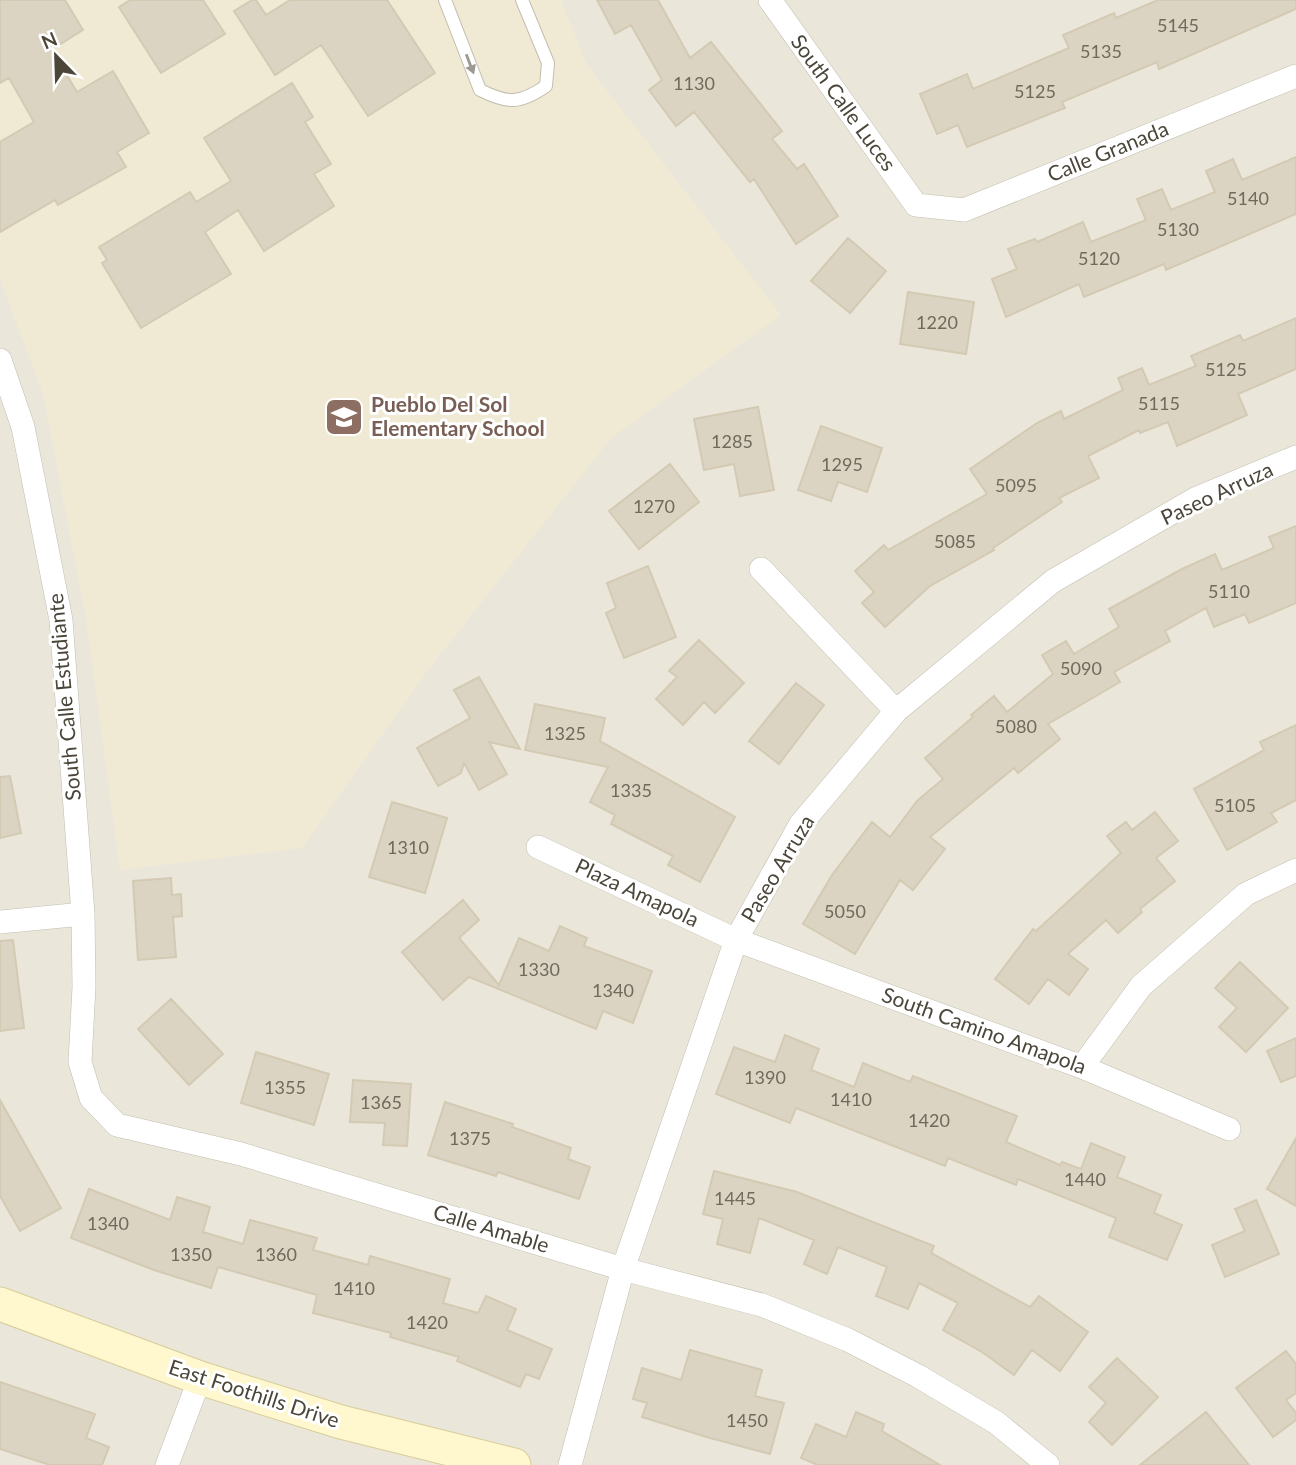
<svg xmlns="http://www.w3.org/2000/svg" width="1296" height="1465" viewBox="0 0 1296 1465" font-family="Lato,sans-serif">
<rect width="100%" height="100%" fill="#f6f4ec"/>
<path fill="#eae7da" d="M0 0H1296V1465H0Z"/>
<path fill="#f0ead5" d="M0 0H561L587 65 781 315 610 439 428 670 302 848 120 870 86 618 43 394 0 279Z"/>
<path fill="#dbd4c3" stroke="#d4cab3" stroke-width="2" d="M0 0H65L83 30 51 50 71 82 77 92 113 71 149 133 117 152 126 167 58 205 55 200 0 232V142L34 122 9 78 0 83Z
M130 0H203L225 34 161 73 119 7Z
M252 0H256L266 15 290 0H387L435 73 368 116 321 45 275 75 234 11Z
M597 0H658L690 58 711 42 782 131 772 139 797 169 804 164 838 216 796 244 754 179 750 182 694 112 676 126 649 90 662 80 631 25 615 34Z
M1158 0H1296V9L1159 69 1157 62 1062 102 1065 108 967 147 958 125 937 134 920 94 967 74 973 89 1069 48 1063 35 1114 13 1116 18Z
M292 83 313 117 305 122 331 164 314 174 334 206 264 251 238 210 205 232 231 274 141 328 102 263 107 260 99 247 190 192 196 202 231 181 204 138Z
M1296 157V214L1166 270 1164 264 1084 297 1079 284 1006 317 992 279 1017 269 1008 249 1035 239 1037 242 1083 222 1091 242 1146 220 1137 199 1162 189 1171 210 1215 192 1206 171 1233 159 1242 180Z
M848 238 886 271 850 313 811 281Z
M908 292 974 302 966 354 900 344Z
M1296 318V369L1238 394 1247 415 1177 446 1168 422 1140 433 1139 430 1088 456 1099 478 1059 498 1062 502 993 548 994 550 930 586 885 627 862 603 874 592 855 571 884 545 888 550 987 494 970 469 1037 423 1061 411 1064 419 1123 390 1118 378 1142 368 1149 385 1196 366 1191 356 1240 335 1243 341Z
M758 407 774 490 740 496 734 464 704 470 694 419Z
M821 426 882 448 867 492 838 482 831 501 798 490Z
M670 464 699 502 639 549 609 511Z
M1296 526V603L1249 623 1245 614 1214 627 1206 608 1165 631 1170 641 1114 672 1120 682 1048 724 1060 739 1018 773 1014 768 930 837 945 849 913 890 900 880 855 954 803 924 832 875 872 822 890 837 917 801 943 779 925 758 973 717 971 715 994 696 1007 712 1053 674 1042 655 1066 641 1074 654 1119 627 1109 609 1182 569 1215 554 1222 570 1274 548 1269 537Z
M648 566 676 637 624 658 606 613 616 608 607 583Z
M699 640 744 683 715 713 704 702 683 725 656 699 677 677 669 671Z
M479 677 520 749 489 742 507 774 479 790 464 763 461 773 438 786 417 748 470 718 454 690Z
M796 683 824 705 779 764 749 741Z
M535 704 605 718 600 741 735 817 700 882 668 865 673 856 611 824 615 815 590 802 608 767 525 750Z
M1296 725V800L1271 813 1277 822 1227 850 1194 789 1264 750 1260 742Z
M10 776 21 833 0 838V777Z
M392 802 447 818 425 893 369 877Z
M1155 812 1178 841 1156 858 1175 881 1140 909 1142 912 1118 933 1106 920 1068 954 1088 969 1069 995 1048 979 1029 1004 995 979 1033 929 1036 931 1121 853 1107 836 1126 822 1132 830Z
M171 878 172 895 181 894 182 916 173 917 176 957 138 960 133 881Z
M463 900 479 920 459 938 499 985 519 938 549 951 560 926 587 938 584 946 652 971 633 1023 603 1011 596 1029 469 977 443 1000 402 952Z
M13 940 24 1028 0 1031V941Z
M1240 962 1288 1008 1246 1052 1219 1027 1237 1008 1215 988Z
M171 999 223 1054 189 1085 138 1029Z
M785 1035 819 1049 811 1070 854 1087 863 1063 910 1082 913 1076 1017 1116 1006 1142 1060 1165 1062 1162 1081 1169 1091 1143 1125 1157 1117 1177 1161 1195 1154 1213 1182 1225 1167 1260 1109 1237 1116 1218 1018 1179 1016 1185 948 1158 945 1166 796 1108 790 1123 716 1094 734 1047 775 1062Z
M1296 1038V1076L1281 1082 1267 1051Z
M256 1052 329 1074 314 1125 241 1103Z
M353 1080 411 1084 407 1146 383 1145 385 1123 350 1122Z
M0 1100 61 1208 20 1231 0 1196Z
M445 1102 513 1124 512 1127 571 1148 568 1159 590 1167 579 1199 498 1172 496 1176 428 1155Z
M1296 1138V1206L1267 1189Z
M714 1171 797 1192 934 1246 931 1253 1030 1307 1039 1296 1088 1332 1060 1371 1032 1350 1014 1375 982 1352 943 1330 958 1303 919 1283 908 1309 876 1296 887 1267 838 1247 827 1274 804 1264 814 1240 759 1218 750 1253 717 1244 723 1219 703 1214Z
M89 1189 170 1220 177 1197 210 1207 203 1232 243 1244 250 1220 317 1238 313 1250 368 1265 370 1256 450 1279 443 1303 478 1313 486 1296 516 1309 507 1330 552 1349 539 1379 526 1374 520 1387 457 1361 459 1357 390 1337 391 1333 313 1313 317 1295 218 1267 211 1288 154 1270 71 1238Z
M1256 1200 1279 1254 1225 1277 1212 1245 1245 1231 1235 1209Z
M690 1350 762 1370 755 1396 784 1403 770 1454 710 1438 642 1417 647 1403 633 1399 642 1368 681 1380Z
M1286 1351 1296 1364V1393L1286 1400 1296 1413V1420L1273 1437 1236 1388Z
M1117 1358 1158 1397 1112 1445 1089 1422 1106 1403 1089 1387Z
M0 1382 95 1414 86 1438 109 1447 102 1465H50L0 1449Z
M856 1412 884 1424 882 1431 940 1465H818L801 1458 816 1424 846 1437Z
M1206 1412 1249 1465H1140Z"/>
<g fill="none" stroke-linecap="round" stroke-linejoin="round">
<defs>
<path id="lane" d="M445 0 480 90C508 104 520 104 546 86L548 63 522 0"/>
<path id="street" d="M770 0 916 205 964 210 1296 76
M0 360 23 427 61 620 83 914 84 987 80 1062 91 1098 117 1125 241 1154 623 1269 762 1305 848 1340 918 1376 997 1423 1048 1465
M761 569 896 711
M538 847 736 940 1082 1067 1229 1129
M0 922 83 914
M1082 1067 1141 986 1246 894 1296 870
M167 1465 200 1378
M570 1465 623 1269 736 940 800 825 896 711 1053 581 1197 498 1296 457"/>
<path id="secondary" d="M0 1304 200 1378 341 1422 514 1465"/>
</defs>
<use href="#lane" stroke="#c2bdae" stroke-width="14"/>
<use href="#street" stroke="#c2bdae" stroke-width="24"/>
<use href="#secondary" stroke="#d7cc9b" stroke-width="35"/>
<use href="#lane" stroke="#fff" stroke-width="12"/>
<use href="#street" stroke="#fff" stroke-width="23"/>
<use href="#secondary" stroke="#fff7cd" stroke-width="33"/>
</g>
<defs><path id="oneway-solid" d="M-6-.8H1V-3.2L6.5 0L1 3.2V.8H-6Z" transform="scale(1.75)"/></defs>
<use fill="#9c9992" href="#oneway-solid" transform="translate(470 64) rotate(69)"/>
<defs>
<symbol id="school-square" viewBox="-11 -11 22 22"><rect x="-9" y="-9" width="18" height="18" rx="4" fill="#8d6e63" stroke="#fff"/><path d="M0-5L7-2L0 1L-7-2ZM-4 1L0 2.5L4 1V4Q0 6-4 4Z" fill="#fff"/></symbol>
</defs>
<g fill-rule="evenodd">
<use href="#school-square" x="322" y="395" width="44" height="44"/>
</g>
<g text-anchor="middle" stroke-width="6" stroke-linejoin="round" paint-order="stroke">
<g font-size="18" fill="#6f6a5c">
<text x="1178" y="32">5145</text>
<text x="1101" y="58">5135</text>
<text x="694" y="90">1130</text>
<text x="1035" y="98">5125</text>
<text x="1248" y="205">5140</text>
<text x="1178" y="236">5130</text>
<text x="1099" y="265">5120</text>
<text x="937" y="329">1220</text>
<text x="1226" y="376">5125</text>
<text x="1159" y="410">5115</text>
<text x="732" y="448">1285</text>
<text x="842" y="471">1295</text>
<text x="1016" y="492">5095</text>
<text x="654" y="513">1270</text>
<text x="955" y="548">5085</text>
<text x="1229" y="598">5110</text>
<text x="1081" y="675">5090</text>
<text x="1016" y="733">5080</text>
<text x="565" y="740">1325</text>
<text x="631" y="797">1335</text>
<text x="1235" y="812">5105</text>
<text x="408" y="854">1310</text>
<text x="845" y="918">5050</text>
<text x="539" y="976">1330</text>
<text x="613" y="997">1340</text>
<text x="765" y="1084">1390</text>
<text x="285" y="1094">1355</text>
<text x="851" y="1106">1410</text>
<text x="381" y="1109">1365</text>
<text x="929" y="1127">1420</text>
<text x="470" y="1145">1375</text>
<text x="1085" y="1186">1440</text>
<text x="735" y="1205">1445</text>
<text x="108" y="1230">1340</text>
<text x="191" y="1261">1350</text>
<text x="276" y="1261">1360</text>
<text x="354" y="1295">1410</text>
<text x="427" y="1329">1420</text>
<text x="747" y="1427">1450</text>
</g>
<g font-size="21" fill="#4b4639" stroke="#fff">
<text transform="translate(843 103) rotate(54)" y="7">South Calle Luces</text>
<text transform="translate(1108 152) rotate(-22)" y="7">Calle Granada</text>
<text transform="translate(1217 494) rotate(-25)" y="7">Paseo Arruza</text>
<text transform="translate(65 697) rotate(-95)" y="7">South Calle Estudiante</text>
<text transform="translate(778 869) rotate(-59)" y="7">Paseo Arruza</text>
<text transform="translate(637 893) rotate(25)" y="7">Plaza Amapola</text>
<text transform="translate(984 1031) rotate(20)" y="7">South Camino Amapola</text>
<text transform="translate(491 1229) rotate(17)" y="7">Calle Amable</text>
<text transform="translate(254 1394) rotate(18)" y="7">East Foothills Drive</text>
</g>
<g font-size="21" font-weight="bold" fill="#785e54" stroke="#fff" text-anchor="start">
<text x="371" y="412">Pueblo Del Sol<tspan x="371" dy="24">Elementary School</tspan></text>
</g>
</g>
<g transform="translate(56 56) rotate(337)" stroke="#ffffff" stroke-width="5" paint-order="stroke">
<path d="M0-5L12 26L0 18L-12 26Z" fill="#4b4639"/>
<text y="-10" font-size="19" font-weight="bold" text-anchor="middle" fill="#4b4639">N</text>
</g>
</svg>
